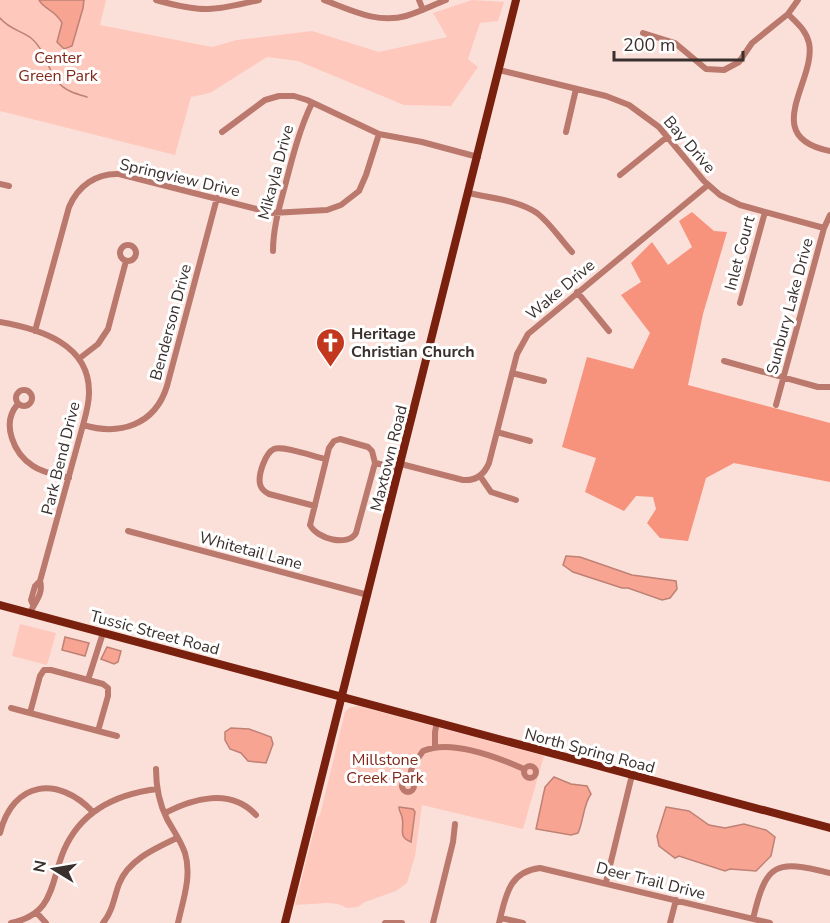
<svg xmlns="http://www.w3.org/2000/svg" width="830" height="923" viewBox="0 0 830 923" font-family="'Nunito Sans',sans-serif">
<rect width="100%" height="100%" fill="#fbe0da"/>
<path fill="#fec8bc" d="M0 0H106L100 25 212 47 237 40 312 31 379 52 447 37 433 13 472 0 504 2 498 21 480 23 468 59 478 67 451 106 404 105 298 61 267 57 210 93 191 97 175 155 0 111Z
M20 624 56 633 47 665 12 656Z
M358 706 544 756 523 829 422 805 415 856 407 883 396 891 365 902 358 907 347 908 338 904 327 903 295 905 317 818 320 815 345 712 349 708Z"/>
<path fill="#f7927d" d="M692 212 714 231 727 232 703 314 688 385 830 423V482L734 463 706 478 688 541 660 538 647 523 656 509 653 497 636 496 624 511 585 492 596 458 562 447 587 357 633 369 650 333 621 295 641 282 631 263 652 242 668 265 692 247 679 221Z"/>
<path fill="#f7a493" stroke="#be8174" stroke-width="1.5" d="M39 0H84L83 8 72 46 64 49 57 42 62 23C55 9 44 10 39 0Z
M566 556 580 557 632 575 676 581 677 589 670 598 662 600 628 588H622L573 572 563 565Z
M65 637 89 643 85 656 62 650Z
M107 647 121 651 118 662 114 664 101 659Z
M231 728 249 729 271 737 273 744 266 763 248 761 241 753 230 749 225 740V732Z
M554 777 571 784 587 786 591 794C583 805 584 820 578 833L571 835 536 829 545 787Z
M399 807 413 809 415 812 411 842C397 837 405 828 402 817 401 813 399 811 399 807Z
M666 807 689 811 709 825 725 828 744 824 766 830 775 837 771 856 756 871 730 869 725 871 679 856 675 858 659 846 657 836Z"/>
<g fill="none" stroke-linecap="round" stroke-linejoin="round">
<path stroke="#be8174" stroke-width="1.5" d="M0 18C9 29 20 30 31 38 45 49 47 69 58 82 65 91 77 94 87 97"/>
<path stroke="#ba796c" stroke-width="6" d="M156 0C202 13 214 11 259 0
M324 0C351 10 377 24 406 16 420 12 433 5 446 0
M419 0 423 10
M788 14C797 23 806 30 809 43 817 80 758 137 830 151
M643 33 675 43 706 69 724 70 739 62 752 43 788 14 798 0
M499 70 606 96 629 105 659 127 704 181 720 195 740 205 824 228
M222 132 265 100 279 96H294L307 100 379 134 422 142 478 157
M566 132 576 89
M620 175 667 137
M0 184 9 186
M469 193C490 198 518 200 537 213 551 224 560 239 572 252
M120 253a8 8 0 1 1 16 0a8 8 0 1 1-16 0Z
M273 251C273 227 280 205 286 182 293 155 300 128 312 103
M577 292 609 331
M740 303 765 212
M0 322C40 329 90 344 89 393 89 404 86 414 83 425L40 581C44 594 34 603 30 613
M35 331 69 207C78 186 96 173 119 174L272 213 327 210 341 205 359 191 366 175 379 134
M80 358 98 344 108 329 126 261
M724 361 818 387H830
M512 373 544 381
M16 398a8 8 0 1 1 16 0a8 8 0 1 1-16 0Z
M17 405C1 424 14 454 33 466 43 473 57 475 69 478
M776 405 824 228 830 215
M83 425C120 436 155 425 167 386L217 198
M497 432 530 441
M375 463 356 533C348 547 317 539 310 525L329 448 334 441 340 439 368 447 372 451 375 463 400 468
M401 464 463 480C475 481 484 475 489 463L517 354 528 334 708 185
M480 476 491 492 516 500
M315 506 269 494C265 492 261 489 260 484 258 475 265 453 274 449 283 445 315 457 326 459
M128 531 368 595
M33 605 31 600 35 586 40 581
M88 680 103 633
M11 708 117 736
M30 713 40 676 44 670H51L103 684 108 688V696L98 731
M435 747V732L437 722
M524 772a6 6 0 1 1 12 0a6 6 0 1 1-12 0Z
M156 769C156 787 159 803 167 819 173 830 181 841 185 853 192 876 183 900 178 923
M402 786a6 6 0 1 1 12 0a6 6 0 1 1-12 0Z
M409 780 412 767 423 751C450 739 497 757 524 769
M165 813C194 798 231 788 256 815
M0 833C13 781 58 775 93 812
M606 882 632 775
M36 912 46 923
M501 918 523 923
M753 919C766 863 775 859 830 873
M11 923C55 914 50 883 64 850 81 811 117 794 157 789
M103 923C113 911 114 897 119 884 128 860 156 848 177 838
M385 923H402
M433 923 453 842 455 824
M499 923C506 896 508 872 540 868L770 923
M670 923 676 900"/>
<path stroke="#7a200f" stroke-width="8" d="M0 605 830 828
M285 923 516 0"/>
</g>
<defs>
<symbol id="church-pin" viewBox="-11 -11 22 30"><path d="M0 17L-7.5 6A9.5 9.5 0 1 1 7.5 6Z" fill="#c2371e" stroke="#fff"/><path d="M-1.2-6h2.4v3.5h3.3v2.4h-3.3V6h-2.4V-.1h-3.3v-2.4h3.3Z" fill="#fff"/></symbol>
</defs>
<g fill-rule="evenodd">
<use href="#church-pin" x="314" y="326" width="33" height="45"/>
</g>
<g text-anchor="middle" stroke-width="6" stroke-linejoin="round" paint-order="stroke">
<g font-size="16" fill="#812818" stroke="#fff">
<text x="58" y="63">Center<tspan x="58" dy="18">Green Park</tspan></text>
<text x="385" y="765">Millstone<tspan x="385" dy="18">Creek Park</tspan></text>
</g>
<g font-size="16" fill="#3a302d" stroke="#fff">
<text transform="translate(690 144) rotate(49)" y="6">Bay Drive</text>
<text transform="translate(275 172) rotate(-75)" y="6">Mikayla Drive</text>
<text transform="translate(180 177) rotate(13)" y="6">Springview Drive</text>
<text transform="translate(739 253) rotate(-75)" y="6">Inlet Court</text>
<text transform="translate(560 289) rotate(-40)" y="6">Wake Drive</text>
<text transform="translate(789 306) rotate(-75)" y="6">Sunbury Lake Drive</text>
<text transform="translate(170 322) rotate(-75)" y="6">Benderson Drive</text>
<text transform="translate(60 458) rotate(-76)" y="6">Park Bend Drive</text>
<text transform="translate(388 458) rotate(-76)" y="6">Maxtown Road</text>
<text transform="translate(251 550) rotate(15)" y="6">Whitetail Lane</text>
<text transform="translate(155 632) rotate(15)" y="6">Tussic Street Road</text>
<text transform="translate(590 750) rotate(15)" y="6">North Spring Road</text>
<text transform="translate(651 880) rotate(14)" y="6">Deer Trail Drive</text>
</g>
<g font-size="16" font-weight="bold" fill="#3a302d" stroke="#fff" text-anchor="start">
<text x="351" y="339">Heritage<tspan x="351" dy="18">Christian Church</tspan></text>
</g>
</g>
<g transform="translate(54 869) rotate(281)" stroke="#ffffff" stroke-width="4.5" paint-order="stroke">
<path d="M0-4.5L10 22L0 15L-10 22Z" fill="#3a302d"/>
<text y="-9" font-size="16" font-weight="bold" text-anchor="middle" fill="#3a302d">N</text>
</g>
<path d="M614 51v9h129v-9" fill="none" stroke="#3a302d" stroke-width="3"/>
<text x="623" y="51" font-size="18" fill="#3a302d" stroke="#ffffff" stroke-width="4.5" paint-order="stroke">200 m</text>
</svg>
